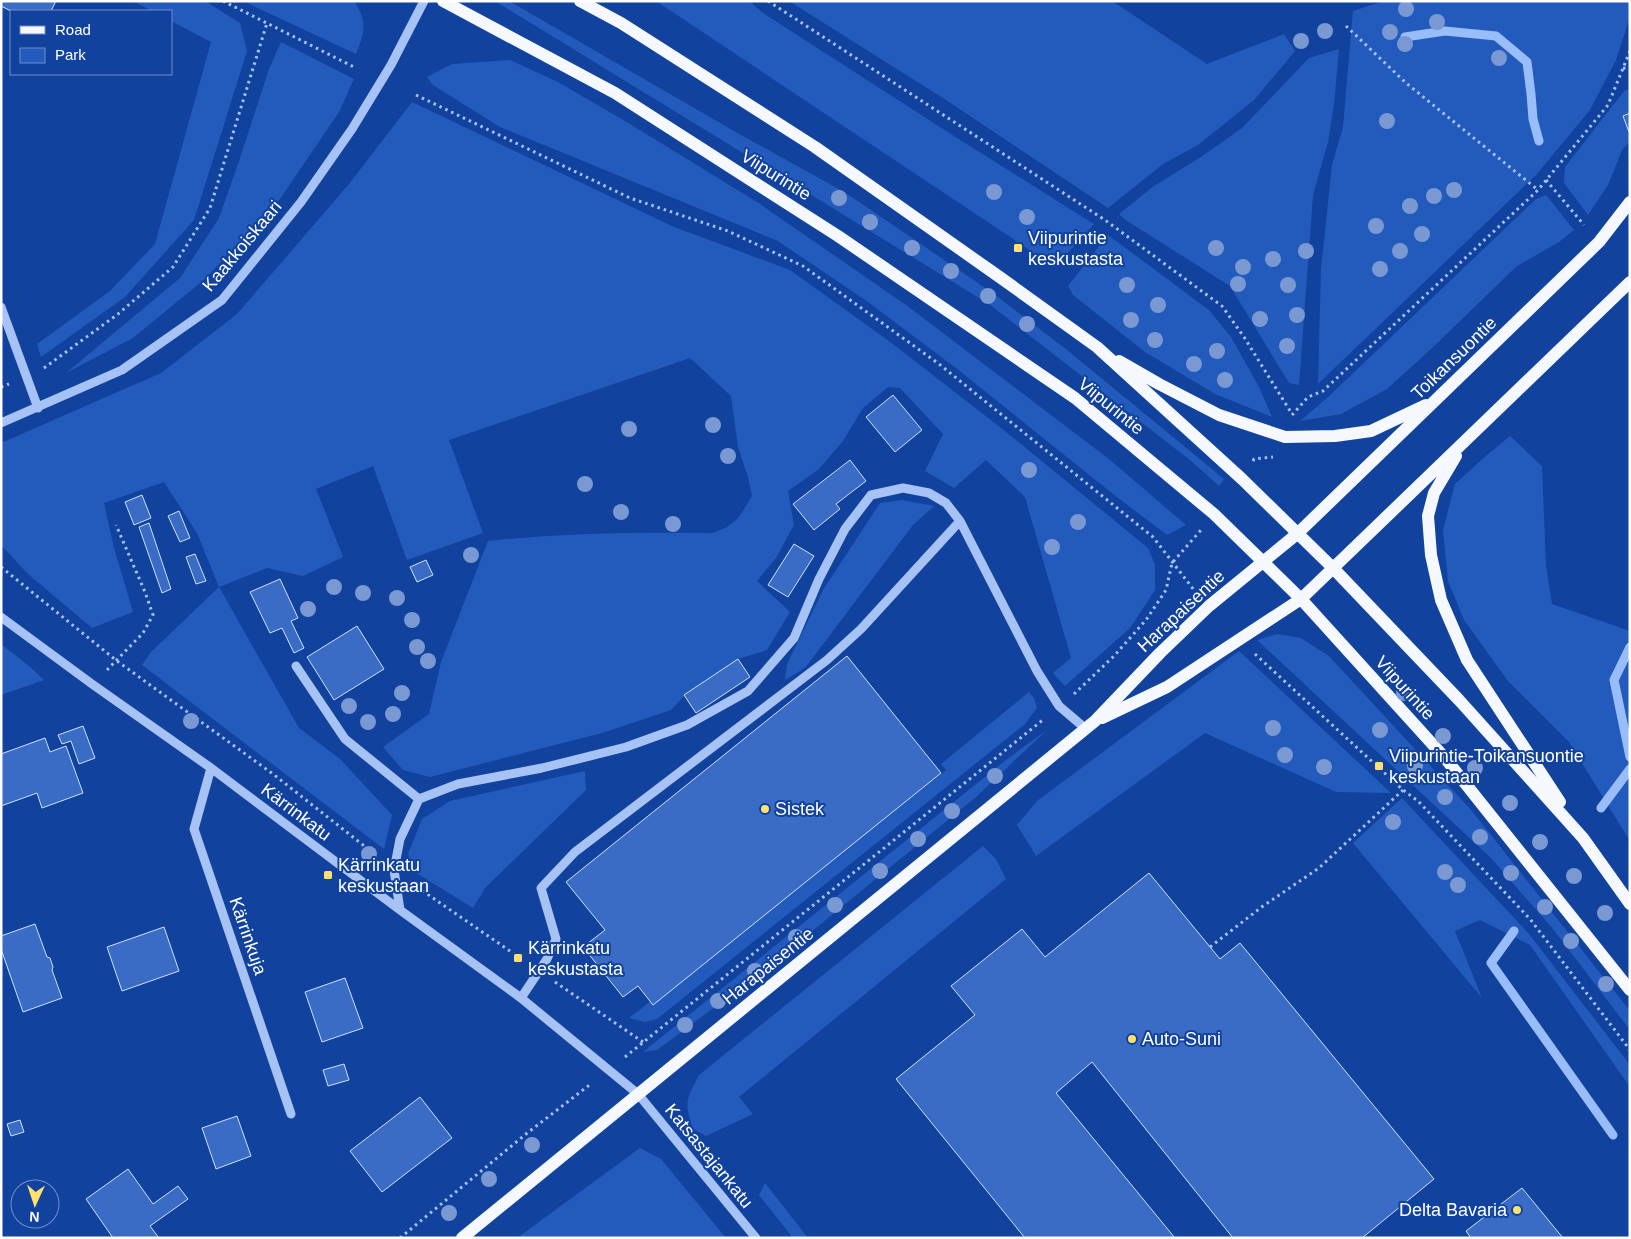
<svg xmlns="http://www.w3.org/2000/svg" width="1631" height="1239" viewBox="0 0 1631 1239" font-family="Arial,sans-serif">
<rect width="100%" height="100%" fill="#11429e"/>
<path fill="#235bbd" d="M133 1H205L240 23 247 51 194 220 125 297 41 357 37 344 110 291 155 244 211 42 171 21V11H152Z
M243 1H354C368 22 365 32 356 54Z
M495 1H509L741 135 846 193 994 294 1067 350 1224 479 1219 486 1190 460 989 304Z
M656 1H749L763 13 957 138 1094 224 1055 267Z
M789 1H1112L1207 64 1284 34 1295 51 1254 100 1198 145 1163 164 1108 208 946 100Z
M1384 1H1630V17L1616 60 1590 110 1536 175 1318 384 1321 269 1332 165 1343 127 1353 11Z
M281 42 354 79 339 112 280 199 206 278 133 338 66 373 180 278 219 218 239 161 269 69Z
M1339 49 1334 104 1328 142 1313 195 1299 385 1289 383 1230 286 1124 219 1119 214 1154 186 1201 157 1242 128 1309 58Z
M510 60 558 82 630 124 757 202 906 305 1109 459 1186 525 1167 535 1113 494 956 368 868 302 778 241 500 127 433 85 427 77 452 64Z
M1630 89V141L1622 150 1608 185 1588 215 1564 183 1565 167 1624 91Z
M412 102 674 227 790 270 889 341 1005 431 1148 548 1155 565V590L1130 628 1065 686 1053 673 1071 658 1025 497 986 460 954 488 925 471 943 434 900 388 888 387 863 408 843 441 819 469 788 491 794 525 776 558 757 581 790 612 767 650 738 659 685 695 671 710 602 733 430 777 403 770 383 747 429 714 441 662 488 541C563 533 637 532 712 533 736 526 740 516 752 496L748 477 738 447 731 396 690 358 449 440 483 533 407 560 373 466 316 489 343 557 303 576 267 568 219 587 299 728 340 759 392 815 384 849 142 665 151 652 219 587 197 533 164 482 104 503 114 548 133 612 92 628 28 574 1 545V443L161 373 237 314 349 184Z
M1546 195 1574 230 1559 242 1517 266 1430 350 1387 389 1341 414 1300 421 1327 398 1536 199Z
M1108 235 1209 310 1231 337 1259 387 1272 417 1215 394 1145 352 1073 295 1068 286Z
M1510 436 1542 466 1546 566 1552 604 1630 631V841L1569 742 1508 681 1464 620 1448 581 1443 530 1455 484 1479 462Z
M902 500 934 506 913 525 805 668 785 680 787 664 823 590 880 503Z
M1277 634 1301 638 1329 656 1472 811 1630 1011V1030L1553 929 1490 857 1257 640Z
M1 644 29 666 44 680 1 695Z
M1239 651 1391 793 1336 792 1205 733 1036 856 1017 825 1037 801Z
M1029 692 1034 698 1037 708 1025 724 657 1019 645 1022 629 1018 946 770 941 764Z
M1048 729 976 797 762 972 657 1050 643 1052 1006 760Z
M585 771 586 790 485 888 473 908 413 871 408 854 422 819 450 801Z
M1402 798 1529 934 1630 1065V1087L1530 945 1480 920 1455 931 1482 998 1353 843Z
M983 846 996 859 1006 879 739 1097 753 1114 706 1136 693 1129C684 1102 686 1100 699 1075Z
M640 1148 661 1159 726 1238H517Z
M765 1183 808 1238H793L759 1195Z"/>
<g fill="none" stroke-linecap="round" stroke-linejoin="round">
<path stroke="#99bdf8" stroke-width="9" d="M1405 37 1445 31 1496 36 1527 62 1531 94 1533 119 1539 141
M1630 647 1614 680 1630 757
M1601 808 1630 769
M1514 931 1491 963 1613 1135"/>
</g>
<path fill="#3a6bc5" stroke="#d0e1fe" d="M1 1H56L51 11H11L1 6Z
M1630 113V132H1629L1623 116Z
M893 395 922 430 895 452 866 417Z
M850 460 866 481 836 504 840 509 814 530 793 504Z
M142 495 151 518 134 525 125 502Z
M179 511 190 538 180 542 168 516Z
M149 523 171 589 162 593 139 527Z
M794 544 814 556 788 597 768 585Z
M195 554 206 581 196 584 186 557Z
M426 560 433 575 417 582 410 567Z
M280 579 298 618 291 621 304 648 294 653 282 628 270 633 250 592Z
M357 626 384 669 334 700 307 657Z
M847 656 941 773 653 1005 638 986 623 997 583 947 605 930 566 882Z
M738 659 750 677 696 713 684 695Z
M83 726 95 758 79 764 71 741 62 744 58 735Z
M45 738 50 752 66 746 83 793 42 808 37 793 1 806V754Z
M1149 873 1220 959 1240 943 1434 1179 1362 1238H1233L1092 1062 1056 1093 1175 1238H1025L896 1079 975 1015 951 986 1022 929 1045 957Z
M35 924 47 957 50 958 53 967 52 970 62 998 23 1012 1 949V936Z
M164 927 179 971 122 991 107 947Z
M345 978 363 1028 322 1042 305 992Z
M344 1064 349 1080 328 1086 323 1070Z
M420 1097 452 1138 382 1192 350 1151Z
M237 1116 251 1156 216 1169 202 1128Z
M20 1120 24 1132 11 1136 7 1124Z
M128 1169 153 1204 178 1186 188 1199 150 1226 159 1238H113L86 1199Z
M1522 1188 1563 1238H1471L1466 1231Z"/>
<g fill="none" stroke-linecap="round" stroke-linejoin="round">
<path stroke="#a7c3f5" stroke-width="3" stroke-dasharray="2.5 4" stroke-linecap="butt" d="M223 1 354 67
M768 1 1105 220 1222 306 1244 337 1292 414
M1346 26 1406 83 1538 190
M1623 68 1630 69
M416 95 630 198 728 231 803 266 939 364 1153 537 1194 590
M1546 180 1584 225
M44 368 118 314 173 267 210 208 267 23
M1 387 9 384
M1292 415 1308 397 1323 391 1538 190 1608 105 1630 51
M1253 461 1254 459 1273 457
M1 567 117 661 273 774 377 856
M1255 654 1403 790 1418 801 1530 919 1630 1050
M107 670 143 633 153 615 145 592 116 525
M1074 694 1114 656 1146 620 1166 590 1172 563 1201 530
M417 887 523 960
M1210 947 1263 906 1319 868 1403 790
M555 982 643 1042
M625 1057 1044 719
M400 1238 526 1134 592 1083"/>
<path stroke="#a7c3f5" stroke-width="9" d="M1 307 38 408
M1 423 122 370 222 300 301 202 352 129 391 65 424 1
M1 617 92 684 211 768 400 910 521 998 638 1094 756 1238
M296 666 345 739 419 799
M211 768 194 829 291 1114
M400 910 394 870 400 839 419 799 458 784 542 768 626 747 687 725 748 691 794 638 819 579 845 529 871 495 903 488 929 493 946 503 960 521
M521 998 547 959 556 939 541 888 575 852 827 660 861 629 960 521 1037 671 1059 706 1086 729"/>
<path stroke="#f5f8ff" stroke-width="12" d="M443 1 615 93 838 236 1075 398 1214 514 1301 599 1445 758 1630 990
M580 1 621 23 815 147 1001 278 1097 347 1242 479 1333 568 1459 700 1583 838 1630 904
M1119 361 1159 384 1219 415 1285 437 1335 436 1371 431 1426 405
M1456 456 1434 493 1428 516 1431 555 1441 600 1467 660 1560 802
M1102 718 1167 687 1301 599 1630 282
M462 1238 1095 721 1160 653 1209 606 1297 534 1567 273 1599 242 1630 202"/>
</g>
<g fill="#7a99d3">
<circle cx="1406" cy="9" r="8"/>
<circle cx="1437" cy="22" r="8"/>
<circle cx="1325" cy="31" r="8"/>
<circle cx="1390" cy="32" r="8"/>
<circle cx="1301" cy="41" r="8"/>
<circle cx="1405" cy="44" r="8"/>
<circle cx="1499" cy="58" r="8"/>
<circle cx="1387" cy="121" r="8"/>
<circle cx="1454" cy="190" r="8"/>
<circle cx="994" cy="192" r="8"/>
<circle cx="1434" cy="196" r="8"/>
<circle cx="839" cy="198" r="8"/>
<circle cx="1410" cy="206" r="8"/>
<circle cx="1027" cy="217" r="8"/>
<circle cx="870" cy="222" r="8"/>
<circle cx="1376" cy="226" r="8"/>
<circle cx="1422" cy="234" r="8"/>
<circle cx="912" cy="248" r="8"/>
<circle cx="1216" cy="248" r="8"/>
<circle cx="1306" cy="251" r="8"/>
<circle cx="1400" cy="251" r="8"/>
<circle cx="1273" cy="259" r="8"/>
<circle cx="1243" cy="267" r="8"/>
<circle cx="1380" cy="269" r="8"/>
<circle cx="951" cy="271" r="8"/>
<circle cx="1238" cy="284" r="8"/>
<circle cx="1127" cy="285" r="8"/>
<circle cx="1288" cy="285" r="8"/>
<circle cx="988" cy="296" r="8"/>
<circle cx="1158" cy="305" r="8"/>
<circle cx="1297" cy="315" r="8"/>
<circle cx="1260" cy="319" r="8"/>
<circle cx="1131" cy="320" r="8"/>
<circle cx="1027" cy="324" r="8"/>
<circle cx="1155" cy="340" r="8"/>
<circle cx="1287" cy="346" r="8"/>
<circle cx="1217" cy="351" r="8"/>
<circle cx="1194" cy="364" r="8"/>
<circle cx="1225" cy="380" r="8"/>
<circle cx="713" cy="425" r="8"/>
<circle cx="629" cy="429" r="8"/>
<circle cx="728" cy="456" r="8"/>
<circle cx="1029" cy="470" r="8"/>
<circle cx="585" cy="484" r="8"/>
<circle cx="621" cy="512" r="8"/>
<circle cx="1078" cy="522" r="8"/>
<circle cx="673" cy="524" r="8"/>
<circle cx="1052" cy="547" r="8"/>
<circle cx="471" cy="555" r="8"/>
<circle cx="334" cy="587" r="8"/>
<circle cx="363" cy="593" r="8"/>
<circle cx="397" cy="598" r="8"/>
<circle cx="308" cy="609" r="8"/>
<circle cx="412" cy="620" r="8"/>
<circle cx="417" cy="647" r="8"/>
<circle cx="428" cy="661" r="8"/>
<circle cx="402" cy="693" r="8"/>
<circle cx="1404" cy="693" r="8"/>
<circle cx="349" cy="706" r="8"/>
<circle cx="393" cy="714" r="8"/>
<circle cx="191" cy="721" r="8"/>
<circle cx="368" cy="722" r="8"/>
<circle cx="1273" cy="728" r="8"/>
<circle cx="1380" cy="730" r="8"/>
<circle cx="1443" cy="736" r="8"/>
<circle cx="1285" cy="755" r="8"/>
<circle cx="1415" cy="766" r="8"/>
<circle cx="1324" cy="767" r="8"/>
<circle cx="1475" cy="768" r="8"/>
<circle cx="995" cy="776" r="8"/>
<circle cx="1445" cy="797" r="8"/>
<circle cx="1510" cy="803" r="8"/>
<circle cx="952" cy="811" r="8"/>
<circle cx="1393" cy="822" r="8"/>
<circle cx="1480" cy="837" r="8"/>
<circle cx="918" cy="839" r="8"/>
<circle cx="1540" cy="842" r="8"/>
<circle cx="369" cy="854" r="8"/>
<circle cx="880" cy="871" r="8"/>
<circle cx="1445" cy="872" r="8"/>
<circle cx="1511" cy="873" r="8"/>
<circle cx="1574" cy="876" r="8"/>
<circle cx="1458" cy="885" r="8"/>
<circle cx="835" cy="905" r="8"/>
<circle cx="1545" cy="907" r="8"/>
<circle cx="1605" cy="913" r="8"/>
<circle cx="796" cy="937" r="8"/>
<circle cx="1571" cy="941" r="8"/>
<circle cx="755" cy="971" r="8"/>
<circle cx="1606" cy="984" r="8"/>
<circle cx="718" cy="1001" r="8"/>
<circle cx="685" cy="1025" r="8"/>
<circle cx="532" cy="1145" r="8"/>
<circle cx="489" cy="1179" r="8"/>
<circle cx="449" cy="1213" r="8"/>
</g>
<g fill="#ffe16b" stroke="#11429e" stroke-width="2">
<rect x="1013" y="243" width="10" height="10" rx="2.5"/>
<rect x="1374" y="761" width="10" height="10" rx="2.5"/>
<circle cx="765" cy="809" r="5"/>
<rect x="323" y="870" width="10" height="10" rx="2.5"/>
<rect x="513" y="953" width="10" height="10" rx="2.5"/>
<circle cx="1132" cy="1039" r="5"/>
<circle cx="1517" cy="1210" r="5"/>
</g>
<g text-anchor="middle" stroke-width="4" stroke-linejoin="round" paint-order="stroke">
<g font-size="18" fill="#fff" stroke="#11429e">
<text transform="translate(776 175) rotate(32)" y="6">Viipurintie</text>
<text transform="translate(242 246) rotate(-50)" y="6">Kaakkoiskaari</text>
<text transform="translate(1454 358) rotate(-44)" y="6">Toikansuontie</text>
<text transform="translate(1111 406) rotate(39)" y="6">Viipurintie</text>
<text transform="translate(1181 611) rotate(-43)" y="6">Harapaisentie</text>
<text transform="translate(1405 688) rotate(48)" y="6">Viipurintie</text>
<text transform="translate(296 812) rotate(37)" y="6">Kärrinkatu</text>
<text transform="translate(248 936) rotate(71)" y="6">Kärrinkuja</text>
<text transform="translate(768 966) rotate(-39)" y="6">Harapaisentie</text>
<text transform="translate(709 1156) rotate(51)" y="6">Katsastajankatu</text>
</g>
<g font-size="18" fill="#fff" stroke="#11429e" text-anchor="start">
<text x="1028" y="244">Viipurintie<tspan x="1028" dy="21">keskustasta</tspan></text>
<text x="1389" y="762">Viipurintie-Toikansuontie<tspan x="1389" dy="21">keskustaan</tspan></text>
<text x="775" y="815">Sistek</text>
<text x="338" y="871">Kärrinkatu<tspan x="338" dy="21">keskustaan</tspan></text>
<text x="528" y="954">Kärrinkatu<tspan x="528" dy="21">keskustasta</tspan></text>
<text x="1142" y="1045">Auto-Suni</text>
<text x="1507" y="1216" text-anchor="end">Delta Bavaria</text>
</g>
</g>
<rect width="1631" height="1239" fill="none" stroke="#ffffff" stroke-width="5"/>
<rect x="10" y="10" width="162" height="65" fill="#11429e" stroke="#708ec5"/>
<rect x="20" y="26" width="25" height="8" fill="#f5f8ff" stroke="#708ec5"/>
<text x="55" y="35" font-size="15" fill="#ffffff">Road</text>
<rect x="20" y="48" width="25" height="15" fill="#235bbd" stroke="#708ec5"/>
<text x="55" y="60" font-size="15" fill="#ffffff">Park</text>
<g transform="translate(35 1204) rotate(183)"><circle r="24" fill="#11429e" stroke="#708ec5"/>
<path d="M0-4L9 19L0 12L-9 19Z" fill="#ffe16b"/>
<text y="-8" font-size="14" font-weight="bold" text-anchor="middle" fill="#ffffff">N</text>
</g>
</svg>
